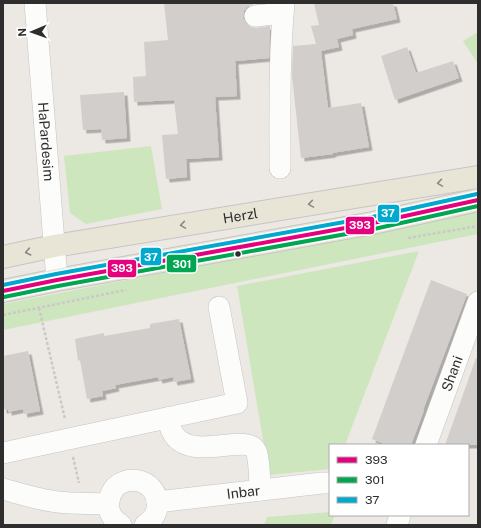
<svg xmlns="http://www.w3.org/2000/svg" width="481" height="528" viewBox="0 0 481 528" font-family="'Public Sans',sans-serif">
<defs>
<filter id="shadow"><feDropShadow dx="3.5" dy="3.5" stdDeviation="0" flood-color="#0004"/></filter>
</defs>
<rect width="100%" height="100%" fill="#ece8e4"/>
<path fill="#cee6be" d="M478 32V64L463 41Z
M151 146 162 209 86 224 70 213 64 156Z
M478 212V234L3 330V304Z
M419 251 345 445H330V469L269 475 237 286Z
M330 512V515H335L331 525H264L267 517Z"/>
<path fill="#d1cecb" filter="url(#shadow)" d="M164 3H264L254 4 248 6 244 11 243 18 246 23 251 27 256 28 270 26 269 58 235 61 237 96 215 97 219 157 186 159 187 177 166 179 162 135 178 134 174 100 134 102 133 77 146 76 144 42 168 40Z
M314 3H393L397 19 352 29 353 35 337 39 339 47 321 51 328 108 361 103 369 147 332 153 333 154 301 158 292 76 293 46 316 44 311 26 319 25Z
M407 47 416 73 453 61 459 78 395 100 381 56Z
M124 92 127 138 102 140 101 129 83 130 80 95Z
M431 280 467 294 423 410H424L411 445H387L372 439Z
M179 319 191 379 174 382 173 377 159 380 158 377 115 385 116 388 102 391 103 396 87 399 80 360 78 361 75 339 104 333V336L150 328V324Z
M28 351 40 411 24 414 23 409 8 412V409L3 410V356Z
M476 358H478V445H445Z"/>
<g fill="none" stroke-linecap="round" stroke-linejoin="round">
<defs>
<g id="minor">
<path id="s1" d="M35 3 57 280"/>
<path d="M255 16 283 13"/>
<path d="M280 168C280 113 279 58 284 3"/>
<path d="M167 418C169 424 171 431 174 435 193 462 247 432 256 451 259 457 260 482 260 490"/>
<path id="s2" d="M426 445 478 302"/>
<path d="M3 453 237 403 219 307"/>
<path d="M3 489C21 494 39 500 58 502 75 504 92 503 108 504"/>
<path id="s3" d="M157 502 322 483H330"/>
<path d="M121 525C113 520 107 511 109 501 114 469 161 476 157 508 156 515 151 521 145 525"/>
<path d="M397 525 400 515"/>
</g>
<g id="major">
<path id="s4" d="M3 257 54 246 478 177"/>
<path d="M3 291 57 280 373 223 478 200"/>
</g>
</defs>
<use href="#minor" stroke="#c5c4c5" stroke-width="22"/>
<use href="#major" stroke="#c6c5c4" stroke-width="24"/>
<path stroke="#c9c9c8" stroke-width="2.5" stroke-dasharray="3 2" stroke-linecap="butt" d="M408 238 478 226
M39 308 65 419
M3 315 126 290
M73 457 79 483"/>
<use href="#minor" stroke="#fcfcfb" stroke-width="21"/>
<use href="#major" stroke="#e8e4d6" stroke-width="22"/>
<defs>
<path id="bus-1" d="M3 291 57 280 373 223 478 200"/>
<path id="bus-2" d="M4 297 58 286 374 229 478 206"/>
<path id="bus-3" d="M3 285 56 274 372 217 477 194"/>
</defs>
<use href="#bus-1" stroke="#fff" stroke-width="7"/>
<use href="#bus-2" stroke="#fff" stroke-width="7"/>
<use href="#bus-3" stroke="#fff" stroke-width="7"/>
<use href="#bus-1" stroke="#e5007d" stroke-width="4"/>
<use href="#bus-2" stroke="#00a651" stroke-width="4"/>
<use href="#bus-3" stroke="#00a9ce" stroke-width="4"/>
</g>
<defs><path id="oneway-chevron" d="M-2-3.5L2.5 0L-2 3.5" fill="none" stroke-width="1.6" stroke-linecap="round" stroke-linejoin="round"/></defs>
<g stroke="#8b8982">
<use href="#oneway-chevron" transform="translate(440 183) rotate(171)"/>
<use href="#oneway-chevron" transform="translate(311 204) rotate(171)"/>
<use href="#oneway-chevron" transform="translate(183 225) rotate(171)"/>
<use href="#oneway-chevron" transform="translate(28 252) rotate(168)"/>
</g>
<circle fill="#2e2e2e" stroke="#fff" stroke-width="1.5" cx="238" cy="254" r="3.5"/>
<g text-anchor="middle" stroke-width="3" stroke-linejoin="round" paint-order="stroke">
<g font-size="14" fill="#2e2e2e" stroke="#fff">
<text dy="5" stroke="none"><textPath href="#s1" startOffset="139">HaPardesim</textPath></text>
<text dy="5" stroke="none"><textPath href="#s4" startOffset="241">Herzl</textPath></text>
<text dy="5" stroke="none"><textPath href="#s2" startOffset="76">Shani</textPath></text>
<text dy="5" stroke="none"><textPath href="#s3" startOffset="87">Inbar</textPath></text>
</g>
</g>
<g stroke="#fff" stroke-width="1.5">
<rect x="377" y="204" width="23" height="19" rx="4" fill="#00a9ce"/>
<rect x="345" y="216" width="30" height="19" rx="4" fill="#e5007d"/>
<rect x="140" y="247" width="22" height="19" rx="4" fill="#00a9ce"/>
<rect x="166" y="254" width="31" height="19" rx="4" fill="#00a651"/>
<rect x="107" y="259" width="30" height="19" rx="4" fill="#e5007d"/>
</g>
<g font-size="11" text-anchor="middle" font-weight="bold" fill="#fff">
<text x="388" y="217">37</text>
<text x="360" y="229">393</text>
<text x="151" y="261">37</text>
<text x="182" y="268">301</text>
<text x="122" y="272">393</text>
</g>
<rect width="481" height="528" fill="none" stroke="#2e2e2e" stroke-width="8"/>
<rect x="329" y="444" width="140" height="72" fill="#ffffff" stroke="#ababab"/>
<rect x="337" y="457" width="20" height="6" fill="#e5007d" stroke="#ababab"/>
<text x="365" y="464" font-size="12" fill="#2e2e2e">393</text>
<rect x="337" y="477" width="20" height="6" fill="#00a651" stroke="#ababab"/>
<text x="365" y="484" font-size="12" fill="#2e2e2e">301</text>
<rect x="337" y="497" width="20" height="6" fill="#00a9ce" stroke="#ababab"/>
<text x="365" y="504" font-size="12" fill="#2e2e2e">37</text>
<g transform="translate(32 32) rotate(268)" stroke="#ffffff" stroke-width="3" paint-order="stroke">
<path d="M0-3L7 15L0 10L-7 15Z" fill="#2e2e2e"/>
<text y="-6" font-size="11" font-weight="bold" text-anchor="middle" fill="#2e2e2e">N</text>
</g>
</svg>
